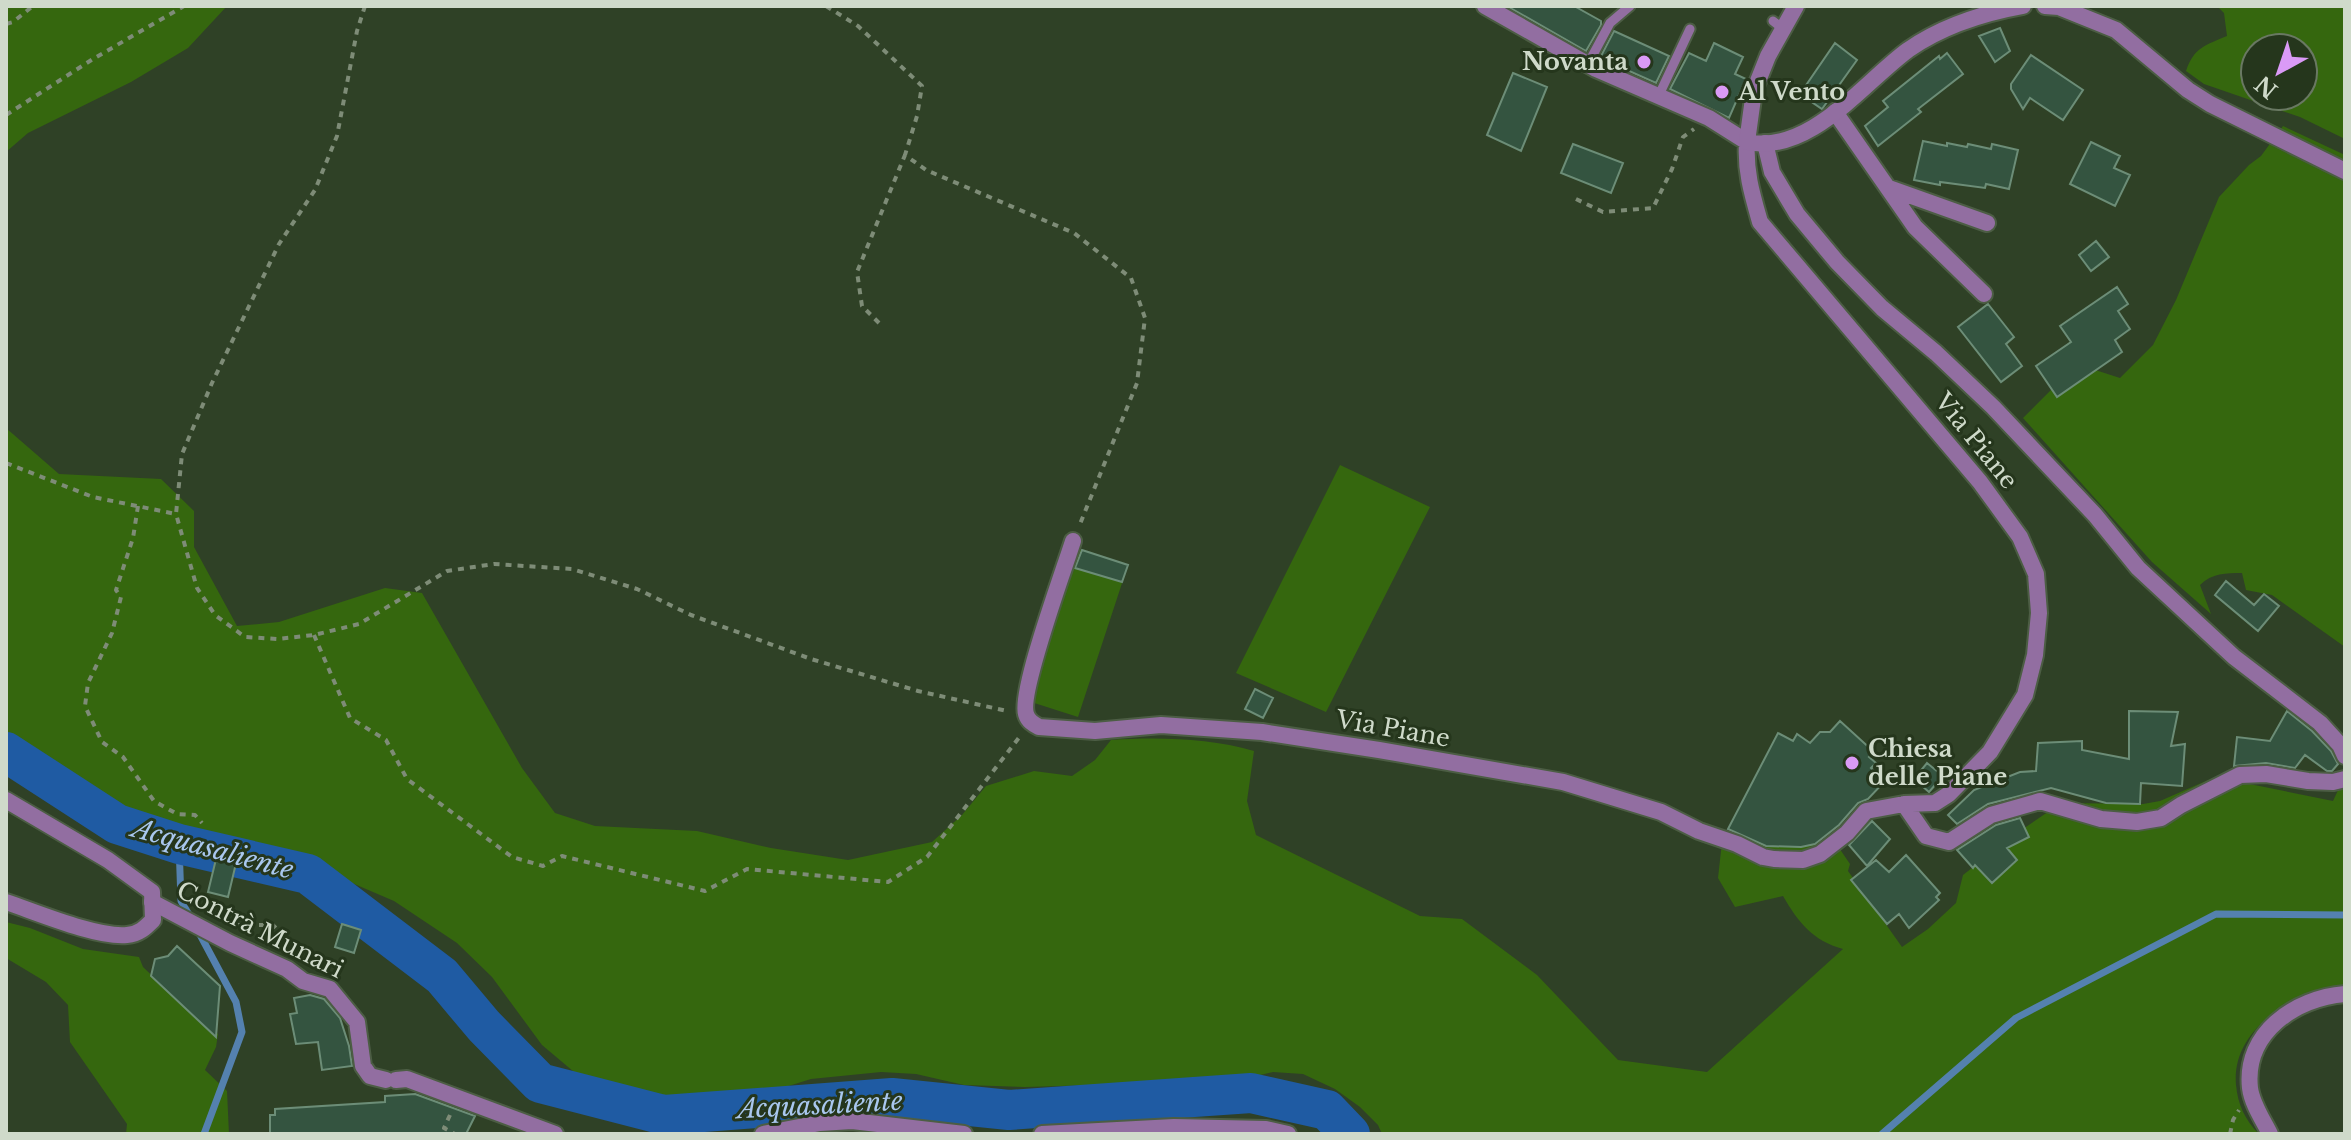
<svg xmlns="http://www.w3.org/2000/svg" width="2351" height="1140" viewBox="0 0 2351 1140" font-family="'Libre Baskerville',serif">
<rect width="100%" height="100%" fill="#2f4126"/>
<path fill="#35670e" fill-rule="evenodd" d="M6 6H227L188 48 131 82 28 133 6 152Z
M2217 6H2345V139L2300 117 2204 84 2186 71C2194 47 2206 45 2227 36L2224 13ZM2255 48H2303V96H2255Z
M2283 126 2345 155V647L2272 595 2246 590 2242 573C2226 573 2212 573 2200 585L2211 614 2152 562 2023 418 2056 385 2083 366 2120 378 2153 345 2176 300 2219 197 2249 165 2261 156Z
M6 428 59 474 161 479 194 511V547L237 626 279 622 385 588 422 593 522 768 555 813 595 826 697 831 771 848 848 860 932 842 962 815 986 786 1034 771 1072 776 1095 760 1111 740C1158 737 1209 738 1254 751L1247 801 1256 835 1420 916 1462 919 1537 975 1618 1060 1707 1072 1843 949C1813 941 1798 922 1783 896L1735 907 1718 878 1723 833C1772 847 1783 851 1833 839L1850 864 1848 871 1902 947 1928 929 1956 903 1963 875 2014 835 2061 803 2143 804 2160 801 2215 777 2333 801 2340 786 2345 789V986C2296 992 2231 1027 2236 1085 2238 1105 2245 1120 2259 1134H1382L1378 1125 1360 1107 1335 1089 1303 1074 1273 1072 1239 1080 1203 1082 1025 1087 964 1085 916 1074 881 1072 811 1079 744 1100 674 1104 611 1094 580 1077 542 1045 492 977 457 943 394 901 324 871 284 859 137 825 104 808 66 780 6 742Z
M1340 465 1430 507 1326 712 1236 673Z
M1074 548 1128 565 1078 717 1028 701Z
M6 922 30 928 83 949 139 957 143 967 204 1025 218 1034 216 1047 205 1070 227 1091 229 1134H126L127 1124 70 1042 68 1005 46 982 6 958Z"/>
<g fill="none" stroke-linecap="round" stroke-linejoin="round">
<path stroke="#5481af" stroke-width="7" d="M179 844 181 901 191 918
M197 929 236 1002 242 1032 204 1134
M1882 1134 2016 1018 2216 914 2345 915"/>
<path stroke="#1f5ba3" stroke-width="40" d="M6 752 117 824 179 844 308 874 442 976 484 1026 540 1083 664 1115 892 1098 1009 1110 1251 1093 1327 1110 1350 1134"/>
</g>
<path fill="#345440" stroke="#6c8d77" stroke-width="2" d="M1507 6H1574L1601 21V25L1586 51Z
M2000 28 2010 51 1995 62 1979 36Z
M1614 31 1669 56 1656 83 1600 58Z
M1714 43 1743 57 1735 74 1746 79 1729 118 1670 89 1689 53 1706 61Z
M1835 43 1857 60 1822 109 1800 94Z
M1947 53 1963 74 1918 109 1921 112 1878 146 1865 126 1888 107 1883 101 1939 56 1940 59Z
M2031 55 2083 90 2063 120 2030 98 2023 109 2011 89V84Z
M1513 73 1547 87 1521 151 1487 135Z
M1923 141 1947 146V143L1967 147 1968 144 1991 149 1992 144 2018 150 2009 189 1986 184 1985 188 1940 182V185L1914 180Z
M2091 142 2120 156 2114 168 2130 175 2115 206 2070 184Z
M1573 144 1623 163 1611 193 1561 173Z
M2096 241 2109 257 2091 271 2079 255Z
M2117 287 2128 304 2118 311 2130 329 2115 340 2122 352 2057 397 2036 366 2071 342 2060 326Z
M1988 304 2014 337 2006 344 2022 366 2001 382 1958 327Z
M1082 550 1128 565 1122 582 1075 568Z
M2226 581 2254 605 2264 594 2279 606 2258 631 2215 595Z
M1255 689 1273 698 1263 718 1245 709Z
M2129 711 2178 712 2171 746 2185 744 2182 786 2141 783 2140 804 2106 803 2051 788 1988 804 1957 824 1948 815 1974 790 2020 772 2036 771 2038 743 2082 741V750L2129 759Z
M2287 711 2312 731 2331 751 2338 764 2332 771H2327L2305 755 2295 768 2266 763 2234 766 2237 737 2270 741Z
M1840 721 1874 752 1869 757 1876 763 1871 768 1885 781 1868 799 1858 803 1839 825 1815 844 1801 847 1766 846 1728 829 1778 733 1793 741 1797 734 1810 743 1820 732H1830Z
M1927 763 1943 776 1929 792 1914 779Z
M2020 818 2029 837 2007 848 2017 860 1992 883 1975 865 1973 868 1957 850 1996 825Z
M1872 821 1890 839 1867 866 1849 845Z
M217 855 237 859 228 897 208 892Z
M1906 855 1940 893 1936 897 1939 900 1909 928 1899 914 1887 924 1851 880 1876 860 1889 872Z
M342 924 361 930 354 953 335 947Z
M177 946 220 986 216 1037 151 976 155 959 168 956Z
M310 995 324 999 340 1018 349 1046 352 1066 322 1070 318 1042 296 1044 290 1014 297 1013 294 998Z
M415 1094 475 1116 466 1134H270V1115H275V1109L385 1102V1096Z"/>
<g fill="none" stroke-linecap="round" stroke-linejoin="round">
<defs>
<path id="service" d="M1773 21 1783 29
M1588 64 1610 23 1630 6
M1659 95 1690 29"/>
<path id="minor" d="M1835 112 1915 227 1984 294
M1765 143 1772 172 1797 214 1837 262 1882 308 1936 353 1993 407 2095 515 2138 568 2234 657 2320 723 2340 745 2345 756
M1889 188 1987 223
M1073 541C1064 570 1019 692 1026 714 1028 721 1033 724 1039 727L1095 731 1161 725 1262 732 1379 750 1563 782 1661 812 1699 831 1737 844 1763 857 1774 859 1803 860 1820 854 1847 833 1866 811 1904 804 1935 803 1949 794 1990 752 2025 695 2035 655 2039 613 2036 574 2020 537 1980 482 1760 222C1752 194 1745 171 1747 142L1709 118 1596 69 1485 6
M1904 804 1926 836 1949 842 1991 815 2040 801 2101 819 2137 822 2161 818 2181 805 2240 775 2266 774 2308 781 2333 782 2345 779
M152 902 230 943 287 969 303 981 330 989 357 1022 363 1066 370 1076 386 1080
M396 1080 407 1079 555 1134
M763 1134 820 1123 852 1121 964 1134
M1042 1134 1174 1127 1266 1129 1288 1134
M2270 1134C2263 1120 2252 1104 2250 1088 2244 1033 2295 998 2345 994"/>
<path id="tertiary" d="M1796 6 1768 56 1754 91 1747 142C1810 155 1863 83 1908 50 1941 27 1984 13 2023 6
M2045 6 2059 7 2116 30 2188 90 2210 104 2345 171
M6 800 108 860 152 892 153 920C145 928 139 934 127 935 97 938 36 912 6 902"/>
</defs>
<use href="#service" stroke="#4c5d44" stroke-width="13"/>
<use href="#minor" stroke="#4c5d44" stroke-width="20"/>
<use href="#tertiary" stroke="#4c5d44" stroke-width="20"/>
<path stroke="#7e8c77" stroke-width="4" stroke-dasharray="6 6" stroke-linecap="butt" d="M365 6 357 31 337 136 315 190 279 244 212 383 182 454 176 514 197 588 215 615 245 637 277 639 314 635 359 624 447 571 494 564 572 569 637 589 691 615 811 659 918 691 1007 711
M826 6 858 26 922 86 917 116 905 155 926 170 1074 233 1131 278 1145 318 1137 383 1080 524
M6 24 13 22 33 6
M6 115 93 59 184 6
M1576 199 1603 212 1653 208 1672 169 1683 137 1694 129
M879 323 862 306 857 272 905 155
M6 463 93 497 176 514
M138 506 133 538 116 590 121 597 112 633 88 683 85 706 102 742 123 757 154 801 177 814 195 815 202 823
M314 635 350 718 386 740 407 779 512 857 543 866 562 856 705 891 747 869 888 882 927 857 1021 735
M235 925H273L285 938 286 950
M450 1115 444 1128 455 1134
M2230 1134 2233 1120 2239 1110"/>
<use href="#service" stroke="#926ea1" stroke-width="9"/>
<use href="#minor" stroke="#926ea1" stroke-width="16"/>
<use href="#tertiary" stroke="#926ea1" stroke-width="16"/>
</g>
<g fill="#da9af6" stroke="#25361c" stroke-width="3">
<circle cx="1644" cy="62" r="8"/>
<circle cx="1722" cy="92" r="8"/>
<circle cx="1852" cy="763" r="8"/>
</g>
<g text-anchor="middle" stroke-width="6" stroke-linejoin="round" paint-order="stroke">
<g font-size="24" font-weight="bold" fill="#cfdaca" stroke="#25361c" text-anchor="start">
<text x="1628" y="70" text-anchor="end">Novanta</text>
<text x="1738" y="100">Al Vento</text>
<text x="1868" y="757">Chiesa<tspan x="1868" dy="28">delle Piane</tspan></text>
</g>
<g font-size="24" fill="#cfdaca" stroke="#25361c">
<text transform="translate(1976 441) rotate(51)" y="8">Via Piane</text>
<text transform="translate(1393 729) rotate(10)" y="8">Via Piane</text>
<text transform="translate(260 930) rotate(27)" y="8">Contrà Munari</text>
</g>
<g font-size="26" font-style="italic" fill="#a9c7ee" stroke="#25361c">
<text transform="translate(213 849) rotate(15)" y="9">Acquasaliente</text>
<text transform="translate(820 1105) rotate(-3)" y="9">Acquasaliente</text>
</g>
</g>
<rect width="2351" height="1140" fill="none" stroke="#cfdaca" stroke-width="16"/>
<g transform="translate(2279 72) rotate(220)"><circle r="38" fill="#25361c" stroke="#697862" stroke-width="2"/>
<path d="M0-6L14 30L0 20L-14 30Z" fill="#da9af6"/>
<text y="-12" font-size="22" font-weight="bold" text-anchor="middle" fill="#cfdaca">N</text>
</g>
</svg>
